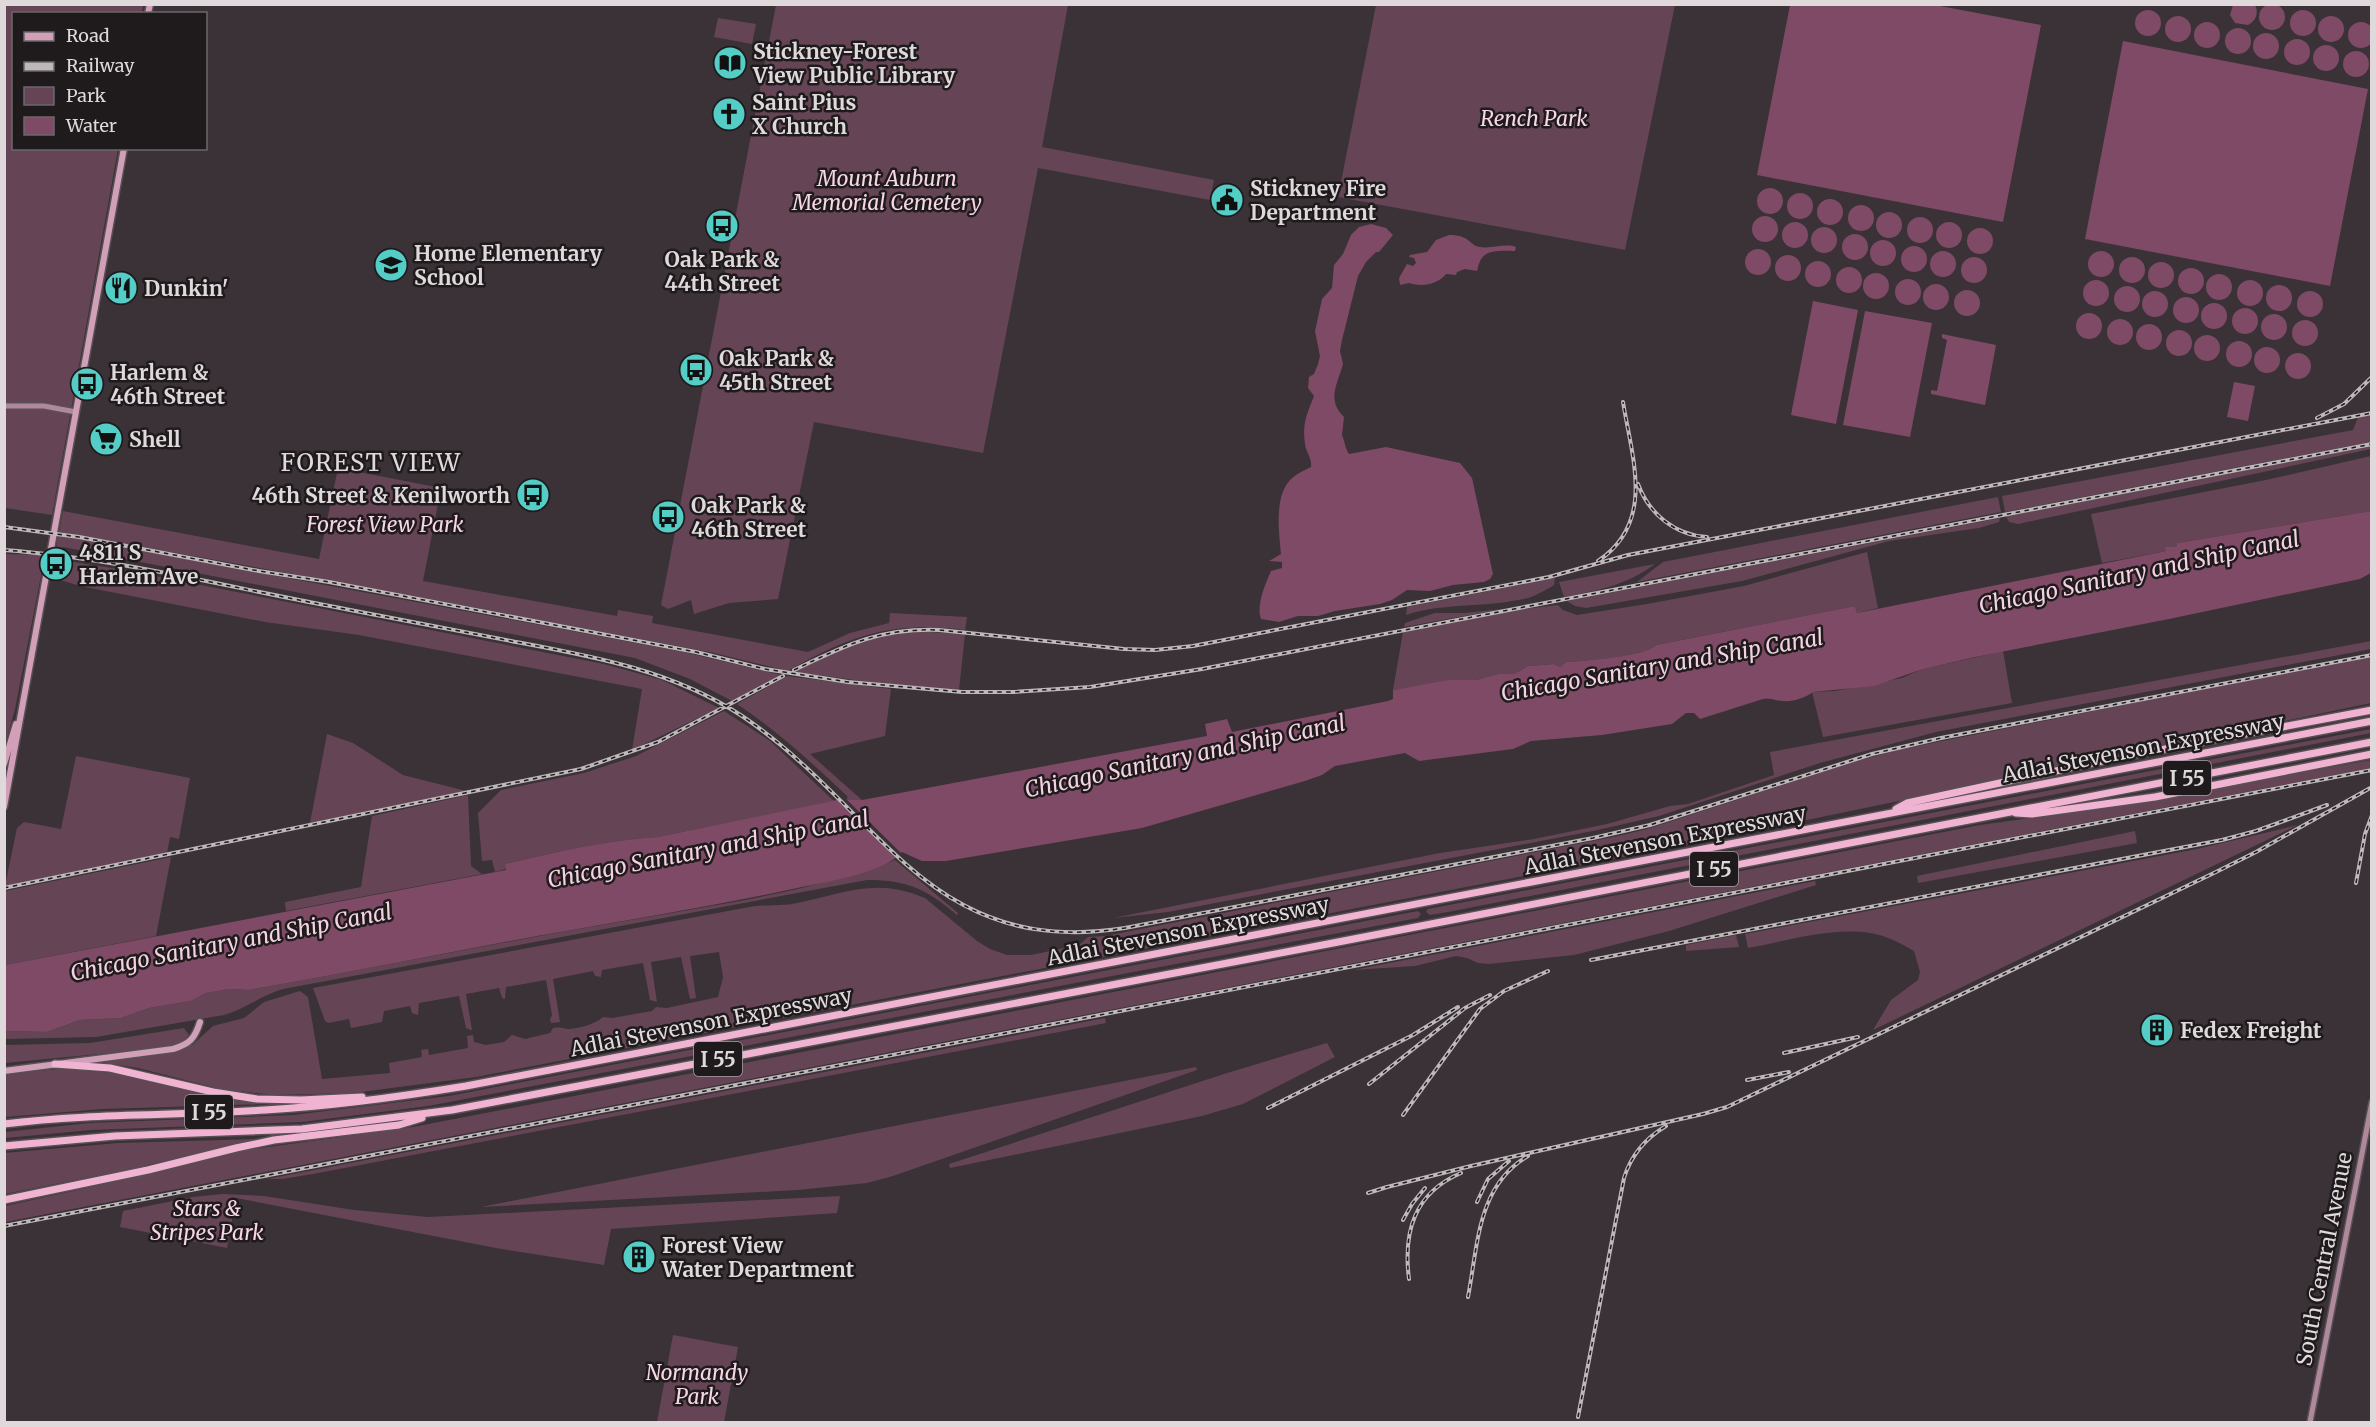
<svg xmlns="http://www.w3.org/2000/svg" width="2376" height="1427" font-family="Merriweather,serif">
<rect width="100%" height="100%" fill="#3a3236"/>
<path fill="#654555" d="M5 5H143L142 13 14 14V148L118 149 52 515 5 508Z
M776 5H1068L1042 147 1214 180 1210 200 1038 168 983 453 814 422 778 599 729 603 694 614 691 600 668 609 661 605Z
M1376 5H1675L1625 250 1338 197Z
M718 18 756 24 752 44 714 37Z
M2371 414V442L2005 512 2002 496 2353 430 2358 417Z
M2371 446V449L2018 524 2009 522 2006 516Z
M2371 456V511L2177 543 2176 547 2166 551 2102 563 2091 514 2266 480Z
M338 468 441 488 423 581 617 616 618 610 653 616 652 623 808 652 850 633 889 623 890 613 967 617 965 630C893 621 850 635 788 671L714 653 382 590 59 532 63 511 319 559Z
M1998 497 2001 512 1637 582 1663 562Z
M2000 518 1999 522 1979 528 1889 541 1742 581 1586 608 1575 606 1567 601Z
M58 535 684 652 781 675 732 701 690 679 635 658 63 547 62 550 56 549Z
M1867 552 1878 608 1857 613 1855 606 1656 645C1647 656 1584 661 1566 662L1560 667 1554 664 1528 666 1514 674H1498L1476 680H1458L1393 690 1403 632 1524 609 1558 605 1563 610 1577 615 1647 604 1744 586Z
M4 554 45 555 15 709 5 745Z
M55 557H61V560L124 570 604 664 662 680 719 708 632 750 642 689 359 635 265 622 80 586 54 578 51 573Z
M1655 564C1627 585 1597 591 1564 597L1559 582Z
M1555 578 1554 585C1546 590 1537 595 1528 598 1488 608 1445 602 1406 615L1407 607Z
M1503 609 1404 627 1405 623 1435 613H1465Z
M913 631 965 634 959 690 891 685 795 672C833 652 869 635 913 631Z
M2371 641V649L1936 732 1820 763 1659 816 1593 831 1168 912 1113 918 1440 853 1534 839 1607 824 1670 806 1688 804 1774 775 1770 752Z
M2003 651 2012 703 1823 737 1812 692 1835 691 1902 678 1920 670Z
M2371 656V703L1706 841 476 1077 353 1093 273 1095 221 1089 138 1068 106 1063V1060L176 1050 192 1045 213 1026 244 1018 264 1002 300 991 308 997 322 1079 390 1073 389 1063 422 1057 421 1050 428 1049 429 1055 468 1048 467 1036 473 1035 474 1042 486 1045 504 1042 512 1035 525 1039 550 1033 553 1028C559 1027 562 1028 568 1029 578 1029 596 1024 603 1017L612 1018 652 1011 656 1007 667 1008 718 997 723 977 719 952 690 956 696 998 690 999 681 957 651 962 657 1002 650 1000 643 963 602 970 601 977 595 976 593 971 553 979 560 1022 551 1023 550 1020 552 1015 546 980 506 987 505 999 502 998 499 988 466 994 472 1030H470L466 1028 459 996 419 1003 418 1015 412 1013 410 1006 384 1011 382 1022 351 1028 349 1019 328 1023 325 1021 313 988 755 906C768 905 784 906 797 903 846 893 875 877 925 898L977 941 990 949 1007 955H1031L1079 945 1088 937 1105 936 1618 836 1647 829 1856 761 1902 749Z
M787 676 891 689 885 736 810 754 862 800H847L846 799 848 797C812 763 778 731 737 704Z
M724 711 770 741 834 801 658 837C606 840 556 852 505 864L506 869 495 872 492 860 482 861 478 813 501 790 584 773 636 756Z
M2371 729V733L1448 912 1430 915 1426 912 1428 909Z
M327 734 353 743 403 775 466 791 310 823Z
M76 756 190 778 179 839 170 837 167 853 5 886 17 828 24 822 61 829Z
M2371 760V768L5 1222V1206L123 1180 239 1151 413 1127 1980 825 2123 805Z
M468 795 471 866 482 874 286 911 285 902 361 887 372 816Z
M2298 825 1873 1030 1891 1000 1918 980 1920 972 1914 951C1900 943 1885 935 1870 933 1830 927 1787 941 1748 948L1745 934 2197 849Z
M2135 831 2137 843 1918 883 1917 876Z
M171 857 156 936 5 965V891Z
M895 860 958 913 957 915C926 889 908 880 867 880L283 989C262 995 245 1009 224 1015L96 1037 5 1039V1031L47 1032 80 1020 121 1018 149 1008 191 1001 206 993 229 989 249 990C368 969 487 945 607 924 701 907 806 894 895 860Z
M1815 881 1816 885 1669 931 1574 955 1489 964 1478 963 1467 958 1456 956 1415 966 1353 970Z
M1418 911 1421 914 1418 918 428 1106 302 1122 91 1130 5 1138V1132L89 1123 293 1115 449 1096Z
M1736 935 1739 947 1686 951V945Z
M1105 1018 1106 1023 313 1174 282 1179H267Z
M184 1028 189 1035 181 1043 172 1047 5 1063 4 1045 90 1043Z
M1327 1043 1335 1057 1243 1104 1202 1116 950 1168 949 1164 1227 1073Z
M1196 1067 1197 1070 893 1176 867 1183 797 1190 481 1207Z
M59 1069 127 1074 213 1096 261 1102V1104L102 1109 5 1117 4 1074Z
M259 1139 130 1169 5 1194 4 1153 118 1143Z
M222 1194 264 1196 354 1210 428 1217 840 1196 837 1213 611 1229 604 1265 496 1248 236 1198 227 1248 120 1227 123 1211 193 1197Z
M673 1335 738 1347 724 1422H657Z"/>
<path fill="#7e4a65" d="M2259 17a13 13 0 1 1 26 0a13 13 0 1 1-26 0Z
M1790 5H1935L2041 25 2003 222 1757 175Z
M2233 5H2255C2259 13 2256 21 2248 25L2235 23 2230 15Z
M2135 23a13 13 0 1 1 26 0a13 13 0 1 1-26 0Z
M2290 23a13 13 0 1 1 26 0a13 13 0 1 1-26 0Z
M2318 29a13 13 0 1 1 26 0a13 13 0 1 1-26 0Z
M2165 29a13 13 0 1 1 26 0a13 13 0 1 1-26 0Z
M2194 35a13 13 0 1 1 26 0a13 13 0 1 1-26 0Z
M2348 35a13 13 0 1 1 26 0a13 13 0 1 1-26 0Z
M2225 41a13 13 0 1 1 26 0a13 13 0 1 1-26 0Z
M2253 46a13 13 0 1 1 26 0a13 13 0 1 1-26 0Z
M2284 52a13 13 0 1 1 26 0a13 13 0 1 1-26 0Z
M2123 41 2368 89 2330 286 2085 239Z
M2313 58a13 13 0 1 1 26 0a13 13 0 1 1-26 0Z
M2343 64a13 13 0 1 1 26 0a13 13 0 1 1-26 0Z
M1757 201a13 13 0 1 1 26 0a13 13 0 1 1-26 0Z
M1787 206a13 13 0 1 1 26 0a13 13 0 1 1-26 0Z
M1817 212a13 13 0 1 1 26 0a13 13 0 1 1-26 0Z
M1848 218a13 13 0 1 1 26 0a13 13 0 1 1-26 0Z
M1876 225a13 13 0 1 1 26 0a13 13 0 1 1-26 0Z
M1752 229a13 13 0 1 1 26 0a13 13 0 1 1-26 0Z
M1907 230a13 13 0 1 1 26 0a13 13 0 1 1-26 0Z
M1782 235a13 13 0 1 1 26 0a13 13 0 1 1-26 0Z
M1936 235a13 13 0 1 1 26 0a13 13 0 1 1-26 0Z
M1371 224 1386 228 1393 235 1379 252H1376L1366 262 1358 276 1342 340 1340 351 1343 364C1338 383 1326 400 1344 417L1342 435C1345 442 1345 448 1349 454L1386 447 1460 463 1472 478 1493 574 1490 579 1484 582 1453 585 1430 591 1407 590 1392 600 1380 604 1335 611 1318 616H1298L1279 622 1261 619C1256 605 1265 585 1271 571L1282 568V562L1269 561 1281 554C1279 533 1274 497 1290 480 1296 474 1303 471 1311 467 1312 457 1306 453 1305 444 1302 423 1307 414 1314 396L1308 388 1309 377 1314 374 1318 364 1320 356 1315 331 1322 299 1332 288 1334 265 1343 254 1351 235 1359 227Z
M1811 240a13 13 0 1 1 26 0a13 13 0 1 1-26 0Z
M1967 241a13 13 0 1 1 26 0a13 13 0 1 1-26 0Z
M1842 247a13 13 0 1 1 26 0a13 13 0 1 1-26 0Z
M1449 235C1471 235 1468 245 1480 247 1492 249 1504 243 1516 247L1515 251C1505 251 1488 249 1482 258 1479 261 1478 268 1477 271L1465 269 1457 272 1456 275 1446 274C1437 285 1422 287 1409 283L1400 285 1399 278 1407 264 1413 266 1416 263 1414 258 1409 257 1410 255 1427 252 1436 240Z
M1870 253a13 13 0 1 1 26 0a13 13 0 1 1-26 0Z
M1901 259a13 13 0 1 1 26 0a13 13 0 1 1-26 0Z
M1745 262a13 13 0 1 1 26 0a13 13 0 1 1-26 0Z
M1930 264a13 13 0 1 1 26 0a13 13 0 1 1-26 0Z
M2088 264a13 13 0 1 1 26 0a13 13 0 1 1-26 0Z
M1775 268a13 13 0 1 1 26 0a13 13 0 1 1-26 0Z
M2119 270a13 13 0 1 1 26 0a13 13 0 1 1-26 0Z
M1961 270a13 13 0 1 1 26 0a13 13 0 1 1-26 0Z
M1805 274a13 13 0 1 1 26 0a13 13 0 1 1-26 0Z
M2148 275a13 13 0 1 1 26 0a13 13 0 1 1-26 0Z
M1836 280a13 13 0 1 1 26 0a13 13 0 1 1-26 0Z
M2178 281a13 13 0 1 1 26 0a13 13 0 1 1-26 0Z
M1863 286a13 13 0 1 1 26 0a13 13 0 1 1-26 0Z
M2206 287a13 13 0 1 1 26 0a13 13 0 1 1-26 0Z
M1895 292a13 13 0 1 1 26 0a13 13 0 1 1-26 0Z
M2237 293a13 13 0 1 1 26 0a13 13 0 1 1-26 0Z
M2083 293a13 13 0 1 1 26 0a13 13 0 1 1-26 0Z
M1923 297a13 13 0 1 1 26 0a13 13 0 1 1-26 0Z
M2266 298a13 13 0 1 1 26 0a13 13 0 1 1-26 0Z
M2114 299a13 13 0 1 1 26 0a13 13 0 1 1-26 0Z
M1954 303a13 13 0 1 1 26 0a13 13 0 1 1-26 0Z
M2142 304a13 13 0 1 1 26 0a13 13 0 1 1-26 0Z
M2297 304a13 13 0 1 1 26 0a13 13 0 1 1-26 0Z
M2173 310a13 13 0 1 1 26 0a13 13 0 1 1-26 0Z
M1813 301 1858 310 1836 424 1791 415Z
M2201 316a13 13 0 1 1 26 0a13 13 0 1 1-26 0Z
M2232 321a13 13 0 1 1 26 0a13 13 0 1 1-26 0Z
M1865 311 1932 323 1910 437 1843 425Z
M2076 326a13 13 0 1 1 26 0a13 13 0 1 1-26 0Z
M2261 327a13 13 0 1 1 26 0a13 13 0 1 1-26 0Z
M2107 332a13 13 0 1 1 26 0a13 13 0 1 1-26 0Z
M2292 333a13 13 0 1 1 26 0a13 13 0 1 1-26 0Z
M2136 337a13 13 0 1 1 26 0a13 13 0 1 1-26 0Z
M2166 343a13 13 0 1 1 26 0a13 13 0 1 1-26 0Z
M1942 334 1996 345 1985 405 1931 394V390L1937 391 1947 340 1942 338Z
M2194 348a13 13 0 1 1 26 0a13 13 0 1 1-26 0Z
M2226 354a13 13 0 1 1 26 0a13 13 0 1 1-26 0Z
M2254 360a13 13 0 1 1 26 0a13 13 0 1 1-26 0Z
M2285 366a13 13 0 1 1 26 0a13 13 0 1 1-26 0Z
M2234 382 2255 386 2248 421 2227 417Z
M2371 511V573L2360 579 2169 619 1975 657 1920 670 1874 686 1813 692C1805 698 1793 702 1783 701 1776 701 1773 698 1763 699L1700 719 1694 713H1686L1672 724 1602 735 1531 741 1513 749 1419 761 1405 753 1335 766 1322 775 1305 781 1142 828 946 861H922L902 852C882 875 818 883 788 890 689 911 589 926 489 945 409 960 329 976 249 990L229 989 206 993 191 1001 149 1008 121 1018 80 1020 47 1032 5 1031V965L506 870 505 864C556 852 606 840 658 837L837 800H862L1207 736 1205 724 1227 719 1232 732 1388 701 1393 699V690L1449 680H1476L1498 674H1514L1528 666 1554 664 1560 667 1566 662C1583 661 1647 656 1656 645L1855 606 1857 613 2166 551 2165 547H2176L2177 543Z"/>
<path fill="#3a3236" d="M840 797H844L902 854 897 859 837 800Z"/>
<g fill="none" stroke-linecap="round" stroke-linejoin="round">
<g stroke="#585054" stroke-width="8">
<path id="secondary" d="M4 406H44L76 412
M2310 1422 2372 1102"/>
</g>
<g stroke="#585054" stroke-width="9">
<path id="primary" d="M148 14 150 4
M4 764 16 724
M4 807 124 148
M4 1071 173 1049C190 1044 195 1038 200 1022"/>
</g>
<g stroke="#585054" stroke-width="10">
<path id="highway" d="M1896 809 1907 803 2102 761 2372 710
M2016 813 2032 814 2155 797 2372 754
M55 1064 110 1068 213 1092 257 1099 301 1100 362 1097
M4 1124C91 1113 178 1116 265 1110 333 1106 399 1097 466 1086L2372 721
M4 1146 115 1136 302 1129 452 1110 1333 943 2372 742
M4 1200 148 1170 236 1148 274 1140 399 1125 422 1118"/>
</g>
<use href="#secondary" stroke="#af899b" stroke-width="5"/>
<use href="#primary" stroke="#d1a0b8" stroke-width="6"/>
<use href="#highway" stroke="#f0b4d2" stroke-width="7"/>
<g stroke="#bfb8bb" stroke-width="4">
<path id="rail" d="M2317 418 2344 404 2372 377
M1638 484C1649 514 1675 535 1707 537
M4 527 79 537 259 571 329 582 696 652 765 669 848 682 962 692H1013L1090 687 1202 669 2372 444
M4 550C114 558 223 586 330 606 390 618 450 629 511 641 591 656 672 670 742 716 881 809 926 959 1125 928L1593 838 1650 825 1872 754 1941 738 2372 655
M1598 561C1656 522 1632 458 1623 402
M794 670C846 645 879 628 939 630L1124 649 1155 650 1193 646 1549 577 1628 555 2372 413
M2356 883 2365 834 2372 815
M4 888 581 769 658 742 783 676
M1591 960 2222 840 2256 831 2327 805
M1784 1053 1858 1037
M1747 1080 1789 1072
M1369 1084 1465 1008 1490 995
M1268 1108 1413 1035 1458 1007
M1403 1115 1480 1009 1504 991 1548 971
M1368 1193 1387 1187 1471 1166 1703 1114 1727 1107 2216 872 2256 852 2372 787
M1477 1202 1488 1179 1509 1161
M1403 1220 1412 1204 1425 1188
M4 1226 2372 770
M1409 1279C1403 1232 1414 1193 1461 1173
M1468 1297C1478 1245 1477 1186 1528 1156
M1578 1417 1624 1178C1631 1155 1646 1138 1666 1126"/>
</g>
<use href="#rail" stroke="#1f1b1d" stroke-width="1.5" stroke-dasharray="4.5" stroke-linecap="butt"/>
</g>
<defs>
<g id="library-disc" transform="scale(1.725)"><circle r="9.5" fill="#54cdc7" stroke="#1f1b1d"/><path d="M-6-4Q-3-5.5-.7-3.5V5Q-3 3-6 4ZM6-4Q3-5.5 .7-3.5V5Q3 3 6 4Z" fill="#111"/></g>
<g id="church-disc" transform="scale(1.725)"><circle r="9.5" fill="#54cdc7" stroke="#1f1b1d"/><path d="M-1.2-6h2.4v3.5h3.3v2.4h-3.3V6h-2.4V-.1h-3.3v-2.4h3.3Z" fill="#111"/></g>
<g id="civic-disc" transform="scale(1.725)"><circle r="9.5" fill="#54cdc7" stroke="#1f1b1d"/><path d="M-.6-6.5H3V-4.5H.6V-3L4-1V1h2V6H-6V1h2V-1L-.6-3ZM-1.2 2.5V6h2.4V2.5Z" fill="#111"/></g>
<g id="bus-disc" transform="scale(1.725)"><circle r="9.5" fill="#54cdc7" stroke="#1f1b1d"/><path d="M-5-6H5V4H4V6H2V4H-2V6H-4V4H-5ZM-3.5-4V0h7V-4ZM-3.5 1.2v1.5H-2V1.2ZM2 1.2v1.5H3.5V1.2Z" fill="#111"/></g>
<g id="school-disc" transform="scale(1.725)"><circle r="9.5" fill="#54cdc7" stroke="#1f1b1d"/><path d="M0-5L7-2L0 1L-7-2ZM-4 1L0 2.5L4 1V4Q0 6-4 4Z" fill="#111"/></g>
<g id="restaurant-disc" transform="scale(1.725)"><circle r="9.5" fill="#54cdc7" stroke="#1f1b1d"/><path d="M-5-6h1v4h1v-4h1v4h1v-4h1v5L-1.5 .5V6h-2V.5L-5-1ZM5-6V6H3V1.5H1.5Q1.5-4 5-6Z" fill="#111"/></g>
<g id="supermarket-disc" transform="scale(1.725)"><circle r="9.5" fill="#54cdc7" stroke="#1f1b1d"/><path d="M-6-5.5h2.5l.6 2H6L4.5 2H-2.5L-4.4-4H-6ZM-1.5 3.2a1.3 1.3 0 1 0 .1 0ZM3 3.2a1.3 1.3 0 1 0 .1 0Z" fill="#111"/></g>
<g id="building-disc" transform="scale(1.725)"><circle r="9.5" fill="#54cdc7" stroke="#1f1b1d"/><path d="M-4-6H4V6H1V3H-1V6H-4ZM-2.5-4.3h1.7v1.8h-1.7ZM.8-4.3h1.7v1.8H.8ZM-2.5-1h1.7V.8h-1.7ZM.8-1h1.7V.8H.8Z" fill="#111"/></g>
</defs>
<g fill-rule="evenodd">
<use href="#library-disc" x="730" y="63"/>
<use href="#church-disc" x="729" y="114"/>
<use href="#civic-disc" x="1227" y="200"/>
<use href="#bus-disc" x="722" y="226"/>
<use href="#school-disc" x="391" y="265"/>
<use href="#restaurant-disc" x="121" y="288"/>
<use href="#bus-disc" x="696" y="370"/>
<use href="#bus-disc" x="87" y="384"/>
<use href="#supermarket-disc" x="106" y="439"/>
<use href="#bus-disc" x="533" y="495"/>
<use href="#bus-disc" x="668" y="517"/>
<use href="#bus-disc" x="56" y="564"/>
<use href="#building-disc" x="2157" y="1030"/>
<use href="#building-disc" x="639" y="1257"/>
</g>
<g text-anchor="middle" dominant-baseline="central" stroke-width="5" stroke-linejoin="round" paint-order="stroke">
<g fill="#1f1b1d" stroke="#a5a0a2" stroke-width="1.5">
<rect x="2163" y="761" width="48" height="34" rx="4.5"/>
<rect x="1690" y="852" width="48" height="34" rx="4.5"/>
<rect x="694" y="1042" width="48" height="34" rx="4.5"/>
<rect x="185" y="1095" width="48" height="34" rx="4.5"/>
</g>
<g font-size="20" font-weight="bold" fill="#dfd9db">
<text x="2187" y="778">I 55</text>
<text x="1714" y="869">I 55</text>
<text x="718" y="1059">I 55</text>
<text x="209" y="1112">I 55</text>
</g>
<g font-size="21" font-weight="bold" fill="#dfd9db" stroke="#1f1b1d" text-anchor="start">
<text x="753" y="51">Stickney-Forest<tspan x="753" dy="24">View Public Library</tspan></text>
<text x="752" y="102">Saint Pius<tspan x="752" dy="24">X Church</tspan></text>
<text x="1250" y="188">Stickney Fire<tspan x="1250" dy="24">Department</tspan></text>
<text x="414" y="253">Home Elementary<tspan x="414" dy="24">School</tspan></text>
<text x="722" y="259" text-anchor="middle">Oak Park &amp;<tspan x="722" dy="24">44th Street</tspan></text>
<text x="144" y="288">Dunkin'</text>
<text x="719" y="358">Oak Park &amp;<tspan x="719" dy="24">45th Street</tspan></text>
<text x="110" y="372">Harlem &amp;<tspan x="110" dy="24">46th Street</tspan></text>
<text x="129" y="439">Shell</text>
<text x="510" y="495" text-anchor="end">46th Street &amp; Kenilworth</text>
<text x="691" y="505">Oak Park &amp;<tspan x="691" dy="24">46th Street</tspan></text>
<text x="79" y="552">4811 S<tspan x="79" dy="24">Harlem Ave</tspan></text>
<text x="2180" y="1030">Fedex Freight</text>
<text x="662" y="1245">Forest View<tspan x="662" dy="24">Water Department</tspan></text>
</g>
<g font-size="21" font-style="italic" fill="#f8d6e6" stroke="#1f1b1d">
<text x="1534" y="118">Rench Park</text>
<text x="887" y="178">Mount Auburn<tspan x="887" dy="24">Memorial Cemetery</tspan></text>
<text x="385" y="524">Forest View Park</text>
<text x="207" y="1208">Stars &amp;<tspan x="207" dy="24">Stripes Park</tspan></text>
<text x="697" y="1372">Normandy<tspan x="697" dy="24">Park</tspan></text>
</g>
<g font-size="21" fill="#dfd9db" stroke="#1f1b1d">
<text transform="translate(2143 748) rotate(-11)">Adlai Stevenson Expressway</text>
<text transform="translate(1665 840) rotate(-11)">Adlai Stevenson Expressway</text>
<text transform="translate(1188 931) rotate(-11)">Adlai Stevenson Expressway</text>
<text transform="translate(711 1022) rotate(-11)">Adlai Stevenson Expressway</text>
<text transform="translate(2324 1259) rotate(-79)">South Central Avenue</text>
</g>
<g font-size="22" font-style="italic" fill="#f4d2e2" stroke="#1f1b1d">
<text transform="translate(2139 572) rotate(-12)">Chicago Sanitary and Ship Canal</text>
<text transform="translate(1662 665) rotate(-10)">Chicago Sanitary and Ship Canal</text>
<text transform="translate(1185 756) rotate(-12)">Chicago Sanitary and Ship Canal</text>
<text transform="translate(708 849) rotate(-11)">Chicago Sanitary and Ship Canal</text>
<text transform="translate(231 942) rotate(-11)">Chicago Sanitary and Ship Canal</text>
</g>
<g font-size="24" letter-spacing="1.5" fill="#dfd9db" stroke="#1f1b1d">
<text x="371" y="462">FOREST VIEW</text>
</g>
</g>
<rect width="2376" height="1427" fill="none" stroke="#dfd9db" stroke-width="12"/>
<rect x="12" y="12" width="195" height="138" fill="#1f1b1d" stroke="#6c6769" stroke-width="1.5"/>
<rect x="24" y="32" width="30" height="9" fill="#d1a0b8" stroke="#6c6769" stroke-width="1.5"/>
<text x="66" y="42" font-size="18" fill="#dfd9db">Road</text>
<rect x="24" y="62" width="30" height="9" fill="#bfb8bb" stroke="#6c6769" stroke-width="1.5"/>
<text x="66" y="72" font-size="18" fill="#dfd9db">Railway</text>
<rect x="24" y="87" width="30" height="18" fill="#654555" stroke="#6c6769" stroke-width="1.5"/>
<text x="66" y="102" font-size="18" fill="#dfd9db">Park</text>
<rect x="24" y="117" width="30" height="18" fill="#7e4a65" stroke="#6c6769" stroke-width="1.5"/>
<text x="66" y="132" font-size="18" fill="#dfd9db">Water</text>
</svg>
